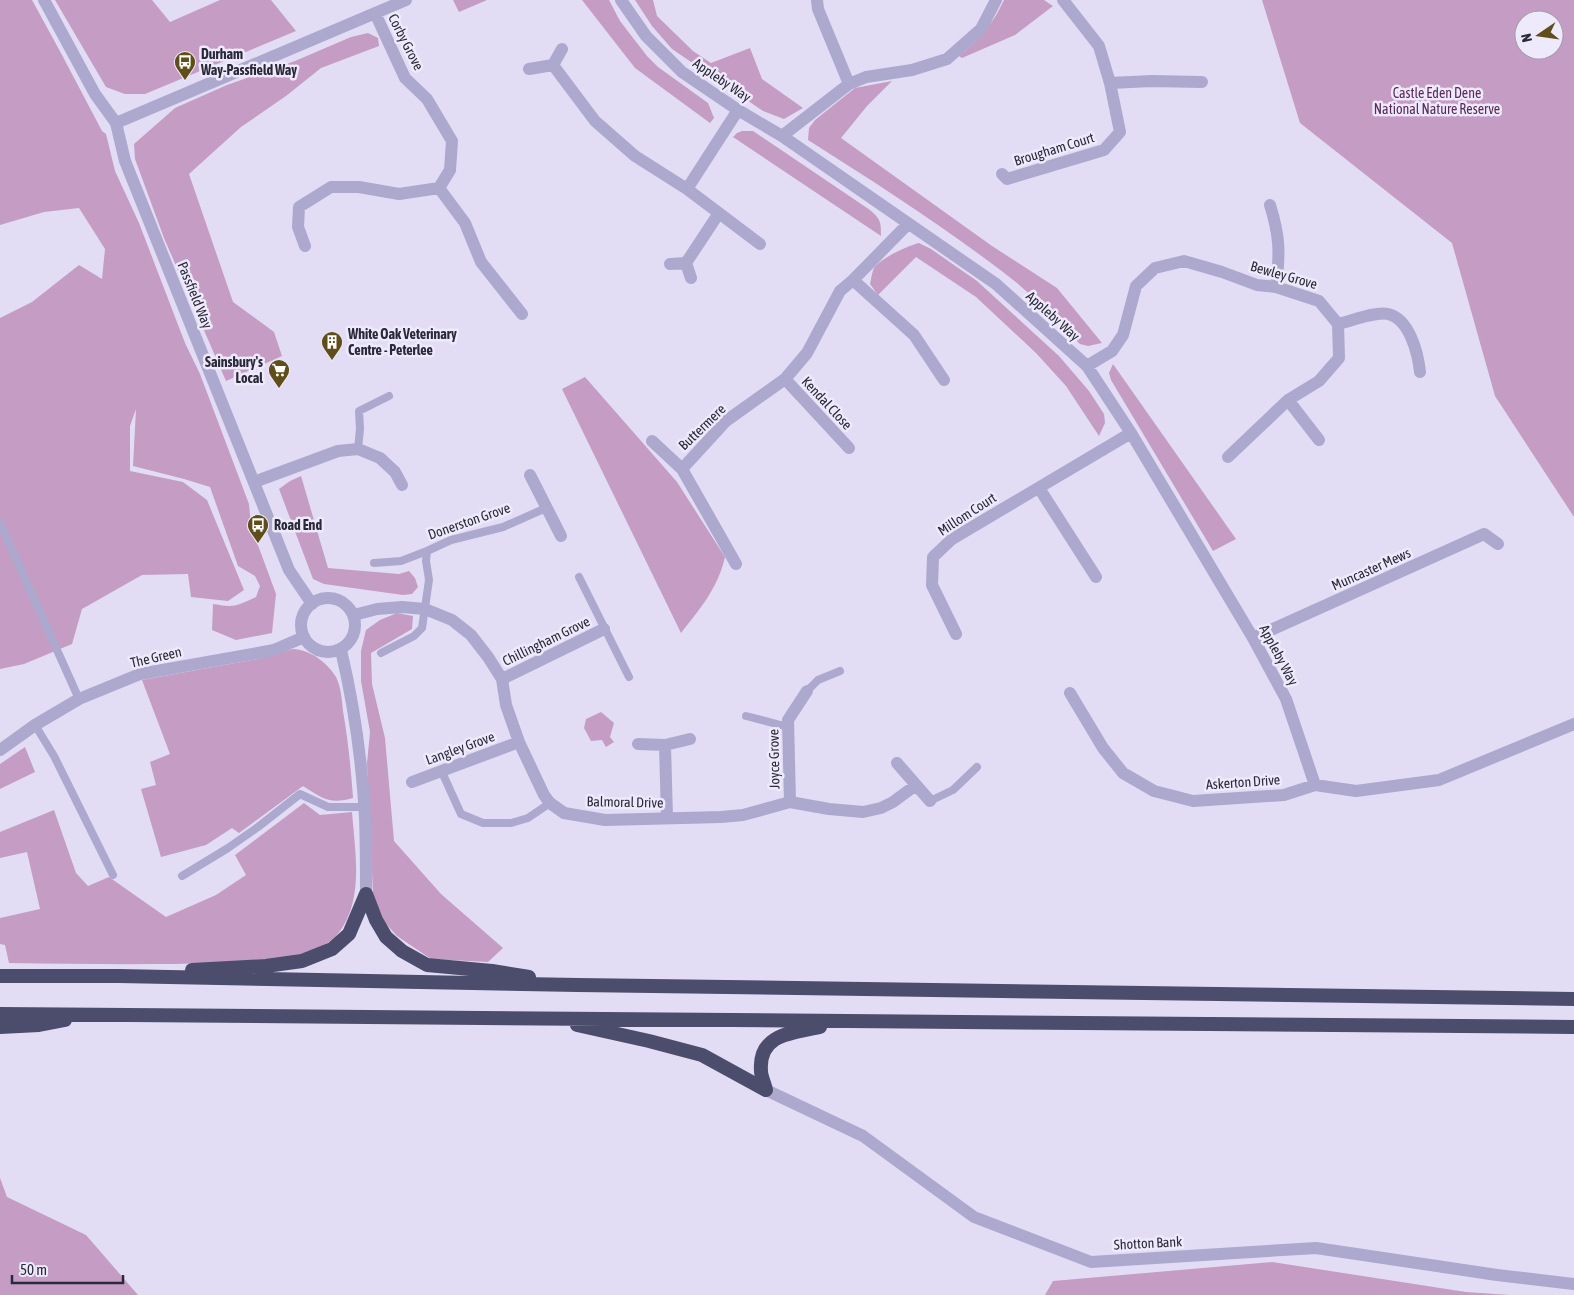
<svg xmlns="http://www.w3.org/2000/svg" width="1574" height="1295" font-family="'Asap Condensed',sans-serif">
<rect width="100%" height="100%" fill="#e2ddf4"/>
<path fill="#c59cc4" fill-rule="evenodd" d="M0 0H32L62 55 102 131 106 134 115 171 139 223 185 343 200 374 249 504 251 526 276 594 272 633 236 640 212 630 213 604C235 608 236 606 256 597L260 586 255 576 238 566 210 487 184 479 133 466 136 409 130 426V471L183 482 207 500 244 590 228 601 191 597 188 574 142 575 82 609 72 644 24 664 0 669V318L32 302 79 265 102 279 105 249 79 208 44 212 0 225Z
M55 0H152L170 22 220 0H271L296 31 145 94H125L106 87Z
M453 0H487L459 12Z
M582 0H609L620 21 647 56 658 67 708 103 714 118 710 123 635 68Z
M635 0H653L657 16 693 51 711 63 750 48 762 79 803 108 784 119 763 111 672 49 652 26Z
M1004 0H1044L1053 6 1015 35 962 58 959 56C980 39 993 24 1004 0Z
M1262 0H1574V517L1495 396 1452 243 1300 123ZM1524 20H1554V50H1524Z
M368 33 378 38 379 46 321 68 286 96 241 127 189 174 233 302 274 332 282 356 226 381 164 238 135 159 134 144 175 108 227 85 295 61 351 37Z
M892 81 867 106 841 138 992 246 1057 288 1102 343 1088 346 1080 344C1060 324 1039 302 1017 283 951 231 879 185 808 140L809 128 815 120 855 88Z
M742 131H753L870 210C881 219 881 223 881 236L733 137 737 133Z
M919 243 931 249 977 281 1059 356 1089 391 1104 414 1105 423 1099 436 1066 386 1036 353 976 297 916 257 878 295 870 284C871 280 872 272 874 268 881 258 907 246 919 243Z
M1113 364 1236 539 1213 551 1111 380 1109 373Z
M585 377 677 482 725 557C718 588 700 609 681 633L562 389Z
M301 476 328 568 399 574 409 571 415 578 418 587 412 594 403 595 324 584 313 579 279 489 290 481Z
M397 613 413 616 412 629 371 653 372 684 385 738 394 841 441 894 503 948 488 962 431 959 397 936 379 916 373 894 367 763 370 732 361 681V651L366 630 380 620Z
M293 649C309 649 328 663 336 677 341 687 342 700 343 711 348 740 351 769 353 798 330 805 322 798 303 786L239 833 232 828 206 845 161 857 141 789 156 785 150 762 170 754 142 680 258 659Z
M601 712 614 723 610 737 614 742 606 747 602 740 591 741 584 728 586 719Z
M25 747 35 772 0 789V764Z
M304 803 320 815 352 812C355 852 365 903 336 936 328 944 308 955 296 958 271 963 243 962 217 963 148 965 78 964 9 963L5 945 0 944V918L40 909 27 852 0 858V832L54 810 76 873 88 886 109 877 166 917 216 895 246 875 235 855Z
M0 1178 7 1197 86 1235 138 1295H0Z
M1272 1262 1466 1292 1510 1295H1045L1053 1281Z"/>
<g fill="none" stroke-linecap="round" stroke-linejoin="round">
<path stroke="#ada8ce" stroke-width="8" d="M358 449 360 429 359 411 389 396
M0 523 79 699
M374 563 401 561 427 551
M579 577 629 677
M381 653 414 636 422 628 429 580 426 561 427 551 451 540 503 527 546 508
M807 691 818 680 840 671
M746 716 788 727
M35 725 54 756 113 875
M441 770 461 814 483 823H511L528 818 550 803
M930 801 953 790 977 767
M182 876 228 848 258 827 300 794 328 807H364"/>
<path stroke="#ada8ce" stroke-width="12" d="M621 0 646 36 682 72 738 110 782 136 996 284 1087 366 1131 433 1253 638 1286 699 1315 785
M817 0 818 9 849 84
M553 65 562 49
M529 69 553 65 595 121 635 156 687 189 760 244
M1110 83 1152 81 1202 82
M116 123 406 0
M782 136 849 84 866 77 912 70 947 59 981 29 996 0
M1002 174 1007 179 1104 150 1120 132 1110 83 1099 46 1063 0
M439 188 465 223 481 262 522 314
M687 189 738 110
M1270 205C1280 237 1280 253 1276 287
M305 246 298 227 299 207 331 187H359L399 194 439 188 450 170 452 141 427 99 405 78 375 13
M670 264 686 263
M691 278 686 263 719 213
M853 280 914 335 944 380
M1338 324C1351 321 1376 311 1388 314 1410 319 1418 354 1420 372
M1087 366 1112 351 1123 335 1136 286 1155 268 1184 261 1222 272 1257 285 1276 287 1319 301 1338 324 1339 358 1319 381 1288 400 1228 457
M785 379 849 448
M1288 400 1319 440
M652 441 682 469
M530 475 561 536
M254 482 338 451 358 449 380 458 395 472 402 485
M1039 488 1096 577
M736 564 682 469 726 421 785 379 807 353 840 291 853 280 908 224
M354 615 377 609 402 607 425 609 452 620 471 635 488 657 502 679 506 705 519 742 544 795 550 803 564 813 605 820 721 817 743 815 790 802 829 809 863 812 881 808 893 802 916 785
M956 634 932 585 933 557 952 539 1131 433
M1253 638 1484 534 1498 544
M502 679 604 629
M1070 693 1103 748 1123 773 1154 791 1193 801 1284 795 1315 785 1356 791 1439 780 1574 724
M638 744 665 745 690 739
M665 745 667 818
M0 750 35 725 79 699 140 674 274 650 304 637
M897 763 930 801
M412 782 519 742
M790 802 788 720 807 691
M766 1090 863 1136 974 1217 1091 1262 1316 1248 1497 1275 1574 1284"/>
<path stroke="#ada8ce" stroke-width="12" d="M44 0 95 94 116 123 125 161 289 570 312 604
M301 625a27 27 0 1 1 54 0a27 27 0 1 1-54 0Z
M341 650C354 705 362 761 365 817 366 843 366 869 366 894"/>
<path stroke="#4c4c6c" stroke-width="14" d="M366 894 376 920 386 937 402 951 427 965 492 971 529 977
M192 970 266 966 302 961 332 949 349 934 366 894
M0 976H119L578 985 1574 999
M0 1014 1574 1027
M577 1025 649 1041 702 1055 766 1090
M0 1027 39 1025 65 1020
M766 1090C765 1084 761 1077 761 1071 758 1034 792 1033 820 1027"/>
</g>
<defs>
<g id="bus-pin" transform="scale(1.125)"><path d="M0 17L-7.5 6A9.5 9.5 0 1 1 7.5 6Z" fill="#5f4e1a" stroke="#eeeafb"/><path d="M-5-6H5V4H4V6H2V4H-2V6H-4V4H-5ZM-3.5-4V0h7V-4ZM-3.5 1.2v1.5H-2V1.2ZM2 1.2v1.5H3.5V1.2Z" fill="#fff"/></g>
<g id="building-pin" transform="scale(1.125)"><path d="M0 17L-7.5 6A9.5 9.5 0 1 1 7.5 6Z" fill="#5f4e1a" stroke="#eeeafb"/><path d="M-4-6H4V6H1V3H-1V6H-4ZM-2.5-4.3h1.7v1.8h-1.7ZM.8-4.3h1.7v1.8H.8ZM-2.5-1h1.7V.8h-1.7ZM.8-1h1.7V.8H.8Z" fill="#fff"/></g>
<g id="supermarket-pin" transform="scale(1.125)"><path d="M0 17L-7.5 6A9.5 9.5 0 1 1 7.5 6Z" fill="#5f4e1a" stroke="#eeeafb"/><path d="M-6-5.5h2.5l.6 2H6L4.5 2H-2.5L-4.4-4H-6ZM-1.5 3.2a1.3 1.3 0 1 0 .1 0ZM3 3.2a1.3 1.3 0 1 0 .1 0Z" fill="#fff"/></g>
</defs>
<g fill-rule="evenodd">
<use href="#bus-pin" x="185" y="62"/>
<use href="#building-pin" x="332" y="342"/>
<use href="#supermarket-pin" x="279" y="370"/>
<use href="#bus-pin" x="258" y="525"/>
</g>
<g text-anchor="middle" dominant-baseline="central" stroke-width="5" stroke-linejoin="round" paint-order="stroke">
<g font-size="14" fill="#29293a" stroke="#eeeafb">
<text transform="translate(406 42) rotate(63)">Corby Grove</text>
<text transform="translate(722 80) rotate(34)">Appleby Way</text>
<text transform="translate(1054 149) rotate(-17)">Brougham Court</text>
<text transform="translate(1284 275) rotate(16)">Bewley Grove</text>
<text transform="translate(195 295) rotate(68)">Passfield Way</text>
<text transform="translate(1053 316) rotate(42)">Appleby Way</text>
<text transform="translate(827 403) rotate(47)">Kendal Close</text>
<text transform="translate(702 427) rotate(-44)">Buttermere</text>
<text transform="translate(967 514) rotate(-33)">Millom Court</text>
<text transform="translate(469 521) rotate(-19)">Donerston Grove</text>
<text transform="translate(1371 569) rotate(-24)">Muncaster Mews</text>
<text transform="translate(546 641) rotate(-26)">Chillingham Grove</text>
<text transform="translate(1279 655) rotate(62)">Appleby Way</text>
<text transform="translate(156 657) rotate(-13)">The Green</text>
<text transform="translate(460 748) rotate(-20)">Langley Grove</text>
<text transform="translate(774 759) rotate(-91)">Joyce Grove</text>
<text transform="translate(1243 782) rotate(-4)">Askerton Drive</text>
<text transform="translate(625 802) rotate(1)">Balmoral Drive</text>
<text transform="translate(1148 1243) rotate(-3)">Shotton Bank</text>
</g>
<g font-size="14" font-weight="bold" fill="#29293a" stroke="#eeeafb" text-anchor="start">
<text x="201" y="54">Durham<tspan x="201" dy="16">Way-Passfield Way</tspan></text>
<text x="348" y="334">White Oak Veterinary<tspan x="348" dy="16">Centre - Peterlee</tspan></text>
<text x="263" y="362" text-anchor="end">Sainsbury's<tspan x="263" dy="16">Local</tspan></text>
<text x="274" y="525">Road End</text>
</g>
<g font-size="14" fill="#5a2a58" stroke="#eeeafb">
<text x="1437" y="93">Castle Eden Dene<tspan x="1437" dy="16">National Nature Reserve</tspan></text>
</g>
</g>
<g transform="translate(1539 35) rotate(257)"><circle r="24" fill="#eeeafb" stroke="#9f9dae"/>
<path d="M0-4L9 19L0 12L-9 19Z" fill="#5f4e1a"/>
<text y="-8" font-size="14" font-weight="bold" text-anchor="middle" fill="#29293a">N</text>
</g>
<path d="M12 1275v8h111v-8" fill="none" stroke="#29293a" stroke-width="2.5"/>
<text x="20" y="1275" font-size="15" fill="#29293a" stroke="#eeeafb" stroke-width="4" paint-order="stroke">50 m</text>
</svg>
